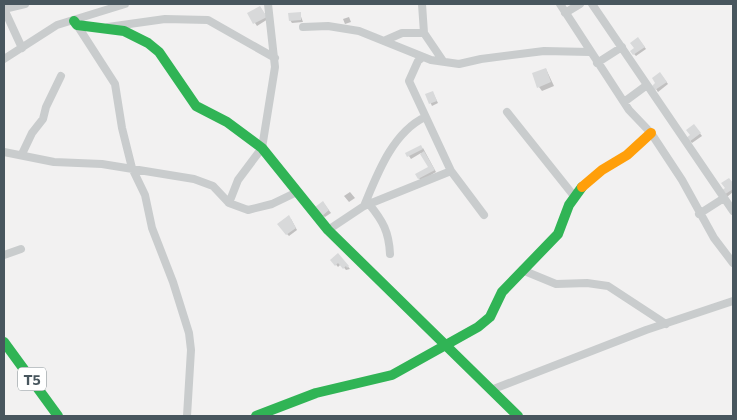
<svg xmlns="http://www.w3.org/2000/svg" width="737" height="420" font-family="Commissioner,sans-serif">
<rect width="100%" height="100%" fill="#f2f1f1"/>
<path fill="#0003" d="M260 7 268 19 257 26 249 14Z
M300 14 303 22 292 23 290 20Z
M349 17 351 22 345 24 343 19Z
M640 41 646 49 636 56 634 54Z
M546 69 554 86 542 91 539 87Z
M662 76 668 84 658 92 656 89Z
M427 95H434L438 103 432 106Z
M696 128 702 136 692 143 690 141Z
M423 148 436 172 421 181 417 175 430 168 421 153 411 159 407 153Z
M731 181 733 192 727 197 725 194Z
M350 192 355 198 349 202 344 196Z
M325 205 331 213 325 217 322 215Z
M291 219 297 230 289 236 287 234Z
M338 255 350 269 346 270 341 264 338 267 332 260Z"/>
<path fill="#d8d9da" d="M260 6 267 17 253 24 247 13Z
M301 12V20L289 21 288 13Z
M638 37 645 47 633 55 630 51 634 48 630 43Z
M546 68 551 82 537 88 532 73Z
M660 72 667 82 655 90 652 86 655 83 652 78Z
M433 91 437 101 429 104 425 94Z
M694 124 701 133 689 142 686 138 690 135 686 130Z
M421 145 423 149 407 157 405 153Z
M424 151 435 170 418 179 415 174 428 167 420 154Z
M729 178 733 183V189L724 195 721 191 725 188 721 183Z
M323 201 329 210 322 216 315 207Z
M289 215 296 228 286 235 277 224Z
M338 253 349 266 347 268 346 266 343 269 338 263 335 266 330 260Z"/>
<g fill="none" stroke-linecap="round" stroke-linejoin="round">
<path stroke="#c9cccd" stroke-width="8" d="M422 4 424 33 443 61
M560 4 629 110 651 133 682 180 714 238 733 263
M592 4 733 211
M4 9 22 48
M4 9 25 4
M565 13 580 4
M77 25 115 84 122 128 132 168 145 195 152 228 173 282 189 333 191 350 187 416
M108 27 165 19 208 20 275 58
M303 27 328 26 359 31 431 60 459 64 481 59 544 51 590 52
M386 40 402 33H424
M423 57 418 61 409 81 451 171 484 215
M4 59 57 25 125 4
M597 63 622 47
M624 102 647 85
M507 112 574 196
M4 152 54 162 102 164 194 179 213 186 229 203 248 210 272 204 297 192
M22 154 32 133 43 119 46 107 61 76
M229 203 238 180 262 148 275 67 268 4
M369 204C383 221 389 232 390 254
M364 206C377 175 392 133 425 117
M699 214 724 198
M328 230 364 206 451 171
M4 255 21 249
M522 270 556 284 587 283 608 286 666 324
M491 390 646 330 733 301"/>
<path stroke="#30b455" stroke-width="10" d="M74 21 77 25 124 31 148 43 159 52 196 106 227 122 262 148 328 230 518 416
M4 342 58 416
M256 416 316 393 392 375 478 327 490 317 502 292 558 234 569 205 582 187"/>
<path stroke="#ff9f0a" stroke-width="10" d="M582 187 602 170 627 155 651 133"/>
</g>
<g text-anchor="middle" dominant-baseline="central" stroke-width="5" stroke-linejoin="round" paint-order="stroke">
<rect fill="#fff" stroke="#7f898e" stroke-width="1" x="18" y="367.5" width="28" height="23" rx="4"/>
<g font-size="14" font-weight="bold" fill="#48565e">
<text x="32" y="379">T5</text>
</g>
</g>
<rect width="737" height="420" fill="none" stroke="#48565e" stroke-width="10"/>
</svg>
